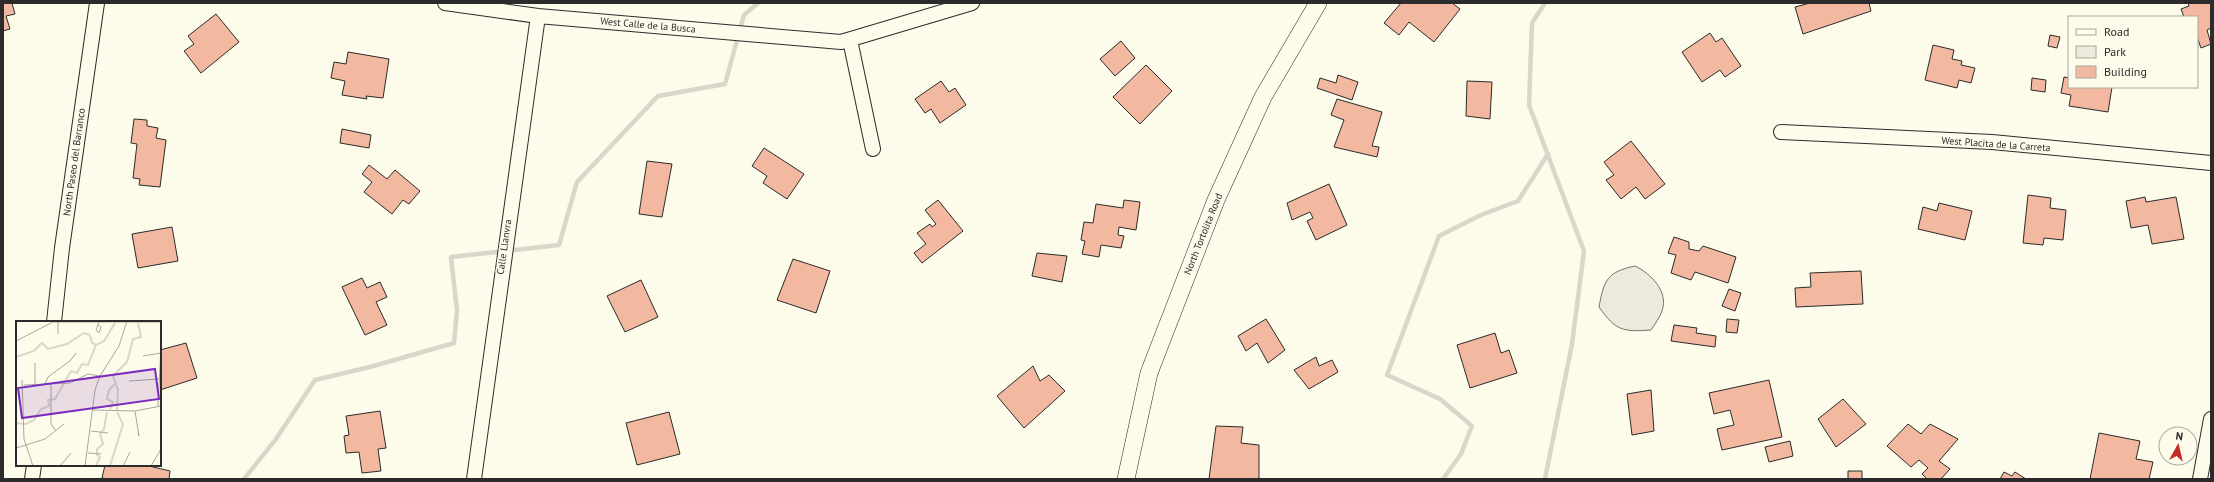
<svg xmlns="http://www.w3.org/2000/svg" width="2214" height="482" font-family="'PT Sans',sans-serif">
<rect width="100%" height="100%" fill="#fdfbea"/>
<path fill="#ecebdb" stroke="#74746e" d="M1635 266C1650 273 1669 291 1662 311 1660 317 1655 324 1651 330 1623 332 1616 331 1599 307 1604 280 1607 272 1635 266Z"/>
<g fill="none" stroke-linecap="round" stroke-linejoin="round">
<path stroke="#d8d7c9" stroke-width="4.5" d="M1545 3 1532 23 1529 105 1584 251 1572 344 1545 479
M244 479 276 439 315 380 370 367 454 343 457 311 451 257 559 245 577 182 658 96 725 84 744 15 758 3
M1443 479 1461 454 1472 426 1440 399 1387 375 1439 236 1481 215 1518 201 1548 154"/>
</g>
<path fill="#f2b8a0" stroke="#2b2b2b" d="M3 3H12L15 14 6 16 10 29 3 31Z
M1401 3H1452L1460 9 1434 42 1409 22 1399 35 1384 23Z
M1810 3H1869L1871 11 1803 34 1795 7Z
M2188 3H2211V28L2207 30 2211 44 2201 48 2197 37V17H2184L2181 9 2189 6Z
M216 14 239 42 201 73 184 51 194 44 188 36Z
M1710 33 1716 42 1722 38 1741 66 1725 77 1720 70 1702 82 1682 52Z
M2050 35 2060 37 2057 48 2048 46Z
M1121 41 1135 58 1115 76 1100 59Z
M1933 45 1954 50 1952 59 1962 61 1961 65 1975 68 1971 83 1959 80 1957 88 1925 80Z
M348 52 389 59 383 98 366 96 367 99 342 95 345 81 331 78 334 62 346 64Z
M1146 65 1172 91 1140 124 1113 97Z
M1338 75 1358 82 1352 100 1317 88 1320 78 1336 83Z
M2064 77 2069 78V87H2112L2108 112 2069 106 2071 95 2061 93Z
M2032 78 2046 80 2045 92 2031 90Z
M941 81 949 92 955 88 966 105 940 123 931 109 925 113 915 99Z
M1467 81 1492 82 1490 119 1466 116Z
M1337 99 1382 112 1372 146 1379 147 1377 157 1334 147 1344 120 1331 115Z
M134 119 147 120V126L158 128 156 138 166 140 160 187 139 185 140 179 133 178 137 144 131 143Z
M342 129 371 135 369 148 340 143Z
M1631 141 1665 184 1645 199 1636 187 1621 199 1606 180 1614 175 1604 162Z
M764 148 804 174 787 199 763 183 767 176 752 166Z
M647 161 672 164 662 217 639 214Z
M369 165 387 179 395 170 420 191 409 204 403 200 392 214 364 192 372 182 362 174Z
M1329 184 1347 225 1316 240 1307 221 1313 218 1310 212 1292 220 1287 203Z
M2028 195 2051 198 2050 208 2066 210 2063 240 2044 238 2043 245 2023 243Z
M2145 197 2146 202 2176 197 2184 239 2152 244 2148 225 2131 228 2126 201Z
M938 200 963 231 922 263 914 253 926 244 917 233 930 224 932 227 936 224 925 210Z
M1124 200 1140 202 1136 230 1119 227 1118 235 1124 236 1121 248 1101 245 1099 257 1082 254 1085 241 1081 240 1084 222 1093 223 1096 204 1123 208Z
M1939 203 1972 211 1965 240 1918 229 1923 207 1937 211Z
M172 227 178 261 138 268 132 234Z
M1674 237 1689 242V249L1699 251 1703 246 1736 257 1728 283 1695 272 1691 280 1671 273 1676 255 1668 253Z
M1037 253 1067 256 1062 282 1032 276Z
M793 259 830 271 816 313 777 300Z
M1861 271 1863 304 1796 307 1795 288 1811 287 1810 273Z
M362 278 367 288 380 282 387 297 376 302 387 325 365 335 342 287Z
M641 280 658 317 625 332 607 296Z
M1729 289 1741 293 1735 311 1722 306Z
M1266 319 1285 350 1268 363 1257 343 1246 351 1238 336Z
M1727 319 1739 320 1737 333 1726 332Z
M1674 325 1697 328 1696 333 1716 336 1715 347 1671 341Z
M1495 333 1501 353 1509 350 1517 373 1470 388 1457 345Z
M186 343 197 378 160 390V350Z
M1316 357 1319 366 1332 360 1338 372 1309 389 1294 370Z
M1033 366 1040 381 1049 375 1065 391 1024 428 997 396Z
M1769 380 1782 437 1722 450 1717 429 1734 425 1730 410 1714 414 1709 393Z
M1651 390 1654 431 1632 435 1627 394Z
M1843 399 1866 424 1836 447 1818 419Z
M380 411 386 448 378 449 381 471 362 473 359 452 346 453 344 436 349 435 346 416Z
M669 412 680 454 637 465 626 423Z
M1908 424 1921 434 1930 424 1958 439 1939 461 1950 469 1941 479H1927L1922 474 1928 468 1919 460 1911 467 1887 446Z
M1216 426 1243 427 1241 443 1259 445V479H1209Z
M2099 433 2140 441 2136 459 2153 462 2149 479H2090Z
M1790 441 1793 456 1769 462 1765 447Z
M105 465H145L170 471 169 479H108L102 478Z
M1848 471H1862V479H1848Z
M2004 472 2012 476 2015 472 2026 479H2000Z"/>
<g fill="none" stroke-linecap="round" stroke-linejoin="round">
<g stroke="#2b2b2b" stroke-width="16">
<path id="minor" d="M445 3 538 16 841 42 972 3
M850 40 873 149
M1781 132 1992 142 2211 163
M54 322 62 248 97 3
M32 479 34 465
M474 479 538 16
M2200 479 2211 419"/>
</g>
<g stroke="#2b2b2b" stroke-width="18">
<path id="tertiary" d="M1126 479 1149 373 1216 200 1263 97 1318 3"/>
</g>
<use href="#minor" stroke="#fdfbea" stroke-width="14"/>
<use href="#tertiary" stroke="#fdfbea" stroke-width="17"/>
</g>
<g text-anchor="middle" dominant-baseline="central" stroke-width="3" stroke-linejoin="round" paint-order="stroke">
<g font-size="10" fill="#2b2b2b" stroke="#fdfbea">
<text transform="translate(648 25) rotate(5)">West Calle de la Busca</text>
<text transform="translate(1996 144) rotate(4)">West Placita de la Carreta</text>
<text transform="translate(74 162) rotate(-82)">North Paseo del Barranco</text>
<text transform="translate(1203 234) rotate(-68)">North Tortolita Road</text>
<text transform="translate(504 247) rotate(-82)">Calle Llanvra</text>
</g>
</g>
<g transform="translate(16 321)">
<rect width="145" height="145" fill="#fdfbea"/>
<path fill="none" stroke="#d8d7c9" stroke-width="2" d="M0 36 18 30 26 22 32 28 51 23 68 12 74 14 76 22 80 24 88 20 99 2M94 88 97 81 91 78 93 69 99 63M101 89 102 69 97 55 111 41 117 18 125 16 122 2M0 102 10 103 18 99 25 88 33 85 32 79 39 78 55 50 61 52 66 43 72 44 80 24M80 145 84 136 81 134V128L87 123 84 113 88 108 91 91M94 145 107 103 101 91"/>
<path fill="none" stroke="#a9a89e" stroke-width="1" d="M42 0V13M82 4 85 6 83 12 80 9 83 1M0 20 37 1H145M127 35 145 32M19 42V63M6 59 8 118 17 145M113 60 143 58M29 63 32 56 54 40 60 32M35 63V103L40 110M8 64 54 62 72 53 84 55M142 85 145 25M76 89 119 90 145 85M119 90 123 115 122 112M75 110 92 112M0 127 29 118 48 103M72 132 85 133M44 145 55 132M69 145 79 69 84 55 103 25 111 0M107 145 114 131M135 145 145 128"/>
<path fill="#7b2cbf" fill-opacity="0.15" stroke="#7b2cbf" stroke-width="2" d="M139 48 143 78 6 97 2 67Z"/>
<rect width="145" height="145" fill="none" stroke="#2b2b2b" stroke-width="2"/>
</g>
<rect width="2214" height="482" fill="none" stroke="#2b2b2b" stroke-width="8"/>
<rect x="2068" y="16" width="130" height="72" fill="#fdfbea" stroke="#a9a89e"/>
<rect x="2076" y="29" width="20" height="6" fill="#fdfbea" stroke="#a9a89e"/>
<text x="2104" y="36" font-size="12" fill="#2b2b2b">Road</text>
<rect x="2076" y="46" width="20" height="12" fill="#ecebdb" stroke="#a9a89e"/>
<text x="2104" y="56" font-size="12" fill="#2b2b2b">Park</text>
<rect x="2076" y="66" width="20" height="12" fill="#f2b8a0" stroke="#a9a89e"/>
<text x="2104" y="76" font-size="12" fill="#2b2b2b">Building</text>
<g transform="translate(2178 446) rotate(8)"><circle r="19" fill="#fdfbea" stroke="#a9a89e"/>
<path d="M0-3L7 15L0 10L-7 15Z" fill="#c62828"/>
<text y="-6" font-size="11" font-weight="bold" text-anchor="middle" fill="#2b2b2b">N</text>
</g>
</svg>
